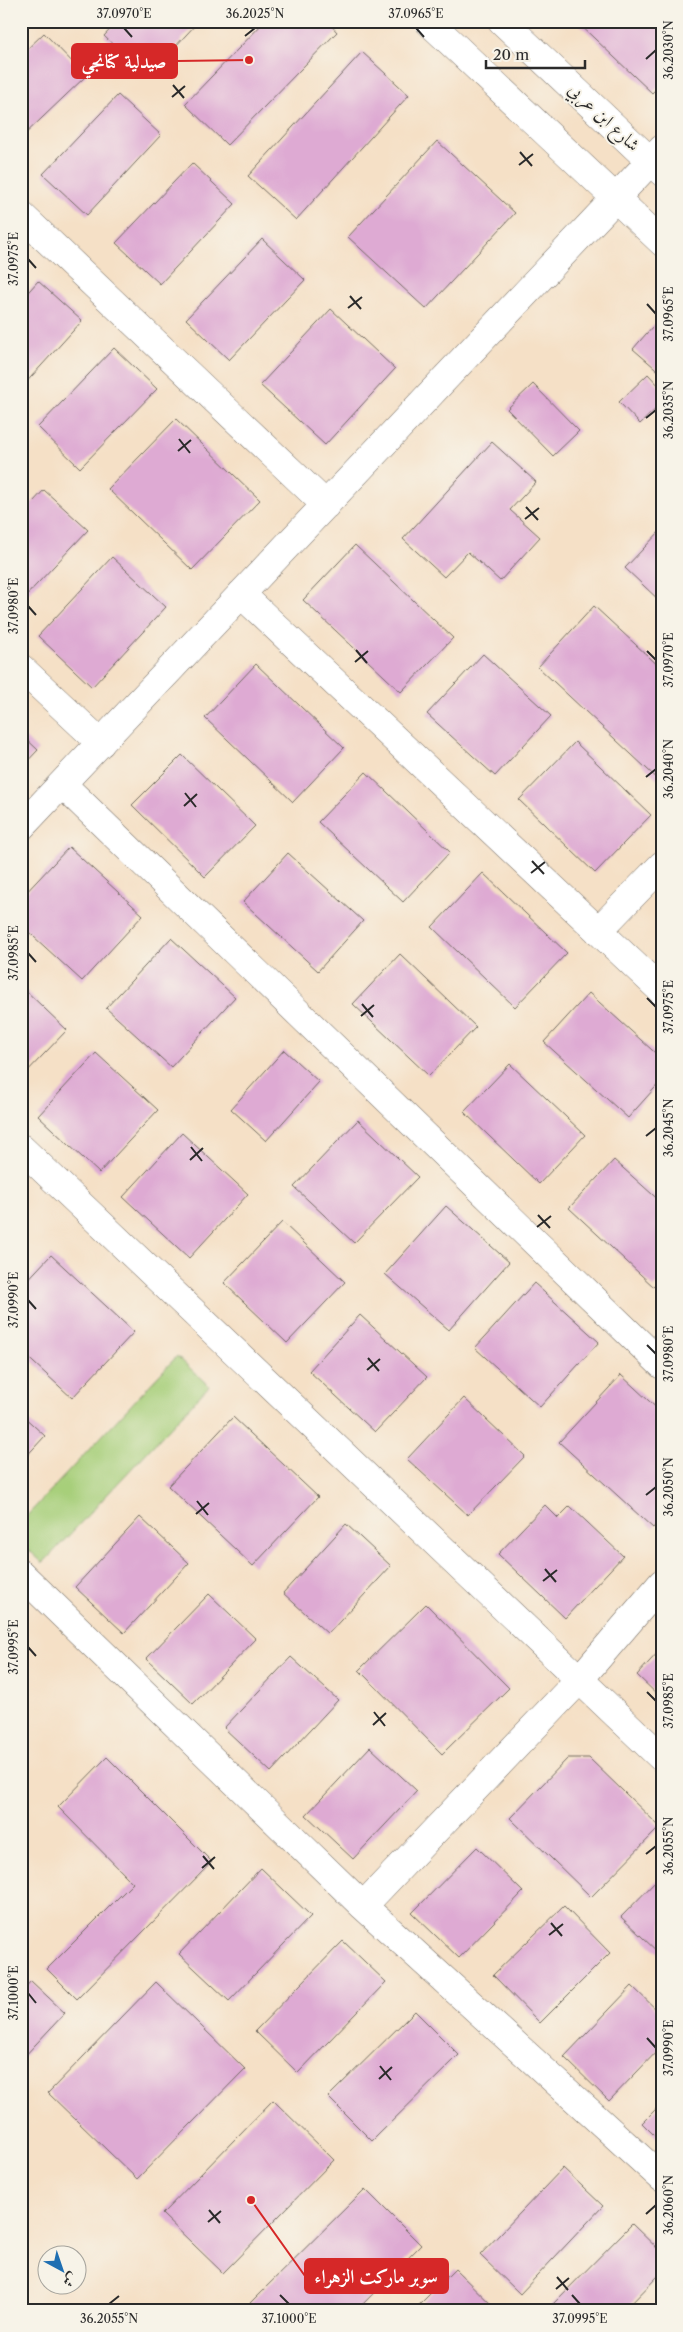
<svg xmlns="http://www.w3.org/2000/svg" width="683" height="2332" font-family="'Libre Caslon Text',Amiri,serif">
<rect width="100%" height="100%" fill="#f7f3e8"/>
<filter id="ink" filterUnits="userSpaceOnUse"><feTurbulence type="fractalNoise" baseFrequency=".02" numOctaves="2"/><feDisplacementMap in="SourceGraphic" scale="10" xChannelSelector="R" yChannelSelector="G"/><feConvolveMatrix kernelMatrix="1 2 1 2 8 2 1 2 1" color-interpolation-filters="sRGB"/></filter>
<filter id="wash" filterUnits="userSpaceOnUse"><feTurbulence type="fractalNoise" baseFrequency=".0096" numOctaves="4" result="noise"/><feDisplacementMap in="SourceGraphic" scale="20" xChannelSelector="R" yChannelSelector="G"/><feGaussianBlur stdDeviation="1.12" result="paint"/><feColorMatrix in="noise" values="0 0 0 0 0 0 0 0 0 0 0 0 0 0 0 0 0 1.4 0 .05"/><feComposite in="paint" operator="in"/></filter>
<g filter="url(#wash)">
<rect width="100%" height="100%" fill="#f5e0c6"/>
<path fill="#a7cf7a" stroke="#697d52" d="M177 1356 209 1386 43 1563 21 1543V1522Z"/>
<g id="blocks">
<path fill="#deaad3" d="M118 21H199L147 77 104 36Z
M265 21H327L337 32 227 145 185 104Z
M576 21H662V83L652 93Z
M44 33 86 76 21 138V55Z
M362 52 409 95 296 220 248 176Z
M118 95 161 135 87 215 43 174Z
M437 141 515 213 426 309 348 237Z
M192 163 235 204 160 284 116 243Z
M262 239 305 280 229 360 186 319Z
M38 281 82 321 21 388V300Z
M331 309 395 369 325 445 260 385Z
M659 319 662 321V374L633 349Z
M114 348 157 389 80 468 38 427Z
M648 374 662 389V403L640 424 619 402Z
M533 384 579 431 553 456 507 409Z
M176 419 260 500 192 570 108 489Z
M492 442 536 482 510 510 540 537 500 581 468 552 444 577 403 539Z
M44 490 88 530 21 601V515Z
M662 529V603L625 568Z
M355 545 453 638 401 692 303 600Z
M112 557 166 607 92 687 38 636Z
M594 606 662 669V783L538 667Z
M483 654 551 716 495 776 427 714Z
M256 664 344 748 293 802 205 718Z
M21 734 38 750 21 768Z
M575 742 651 815 595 873 519 800Z
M182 755 255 826 205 877 132 805Z
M366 772 450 852 403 902 318 822Z
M69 847 143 915 82 981 21 925V898Z
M288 853 363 921 318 971 243 902Z
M483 873 567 953 515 1007 432 927Z
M171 938 235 997 171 1067 106 1008Z
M400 954 476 1027 429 1076 353 1004Z
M21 986 67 1030 21 1078Z
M589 993 662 1059V1080L628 1118 544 1042Z
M284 1050 319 1082 266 1141 231 1109Z
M96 1053 158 1110 99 1173 38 1116Z
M510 1064 585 1135 539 1184 464 1112Z
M358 1120 418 1177 354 1243 294 1187Z
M182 1133 248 1194 189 1258 123 1197Z
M614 1160 662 1203V1278L654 1287 569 1208Z
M446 1206 509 1262 449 1330 385 1274Z
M282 1222 345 1282 287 1343 224 1283Z
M51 1255 134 1332 72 1398 21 1351V1287Z
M534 1283 599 1342 540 1407 475 1348Z
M360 1315 427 1377 375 1432 309 1371Z
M621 1375 662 1413V1518L653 1528 559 1442Z
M464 1398 525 1456 468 1515 407 1459Z
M21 1414 45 1436 21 1462Z
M233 1417 318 1497 253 1566 168 1486Z
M545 1505 558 1518 570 1506 623 1556 565 1618 498 1554Z
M140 1517 189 1563 124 1633 75 1587Z
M346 1524 391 1566 328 1634 283 1593Z
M209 1594 256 1639 193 1704 146 1659Z
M426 1604 509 1688 442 1754 359 1670Z
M662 1648V1699L637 1675Z
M291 1657 338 1700 271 1772 224 1728Z
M370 1747 417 1791 353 1859 306 1815Z
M107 1757 212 1862 77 1999 47 1969 133 1883 58 1807Z
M568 1758H589L660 1827 591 1897 510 1818Z
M477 1847 523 1892 459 1958 412 1913Z
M261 1868 311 1916 229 2001 179 1954Z
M662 1875V1956L621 1917Z
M564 1906 610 1953 540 2023 493 1975Z
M343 1941 386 1982 298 2073 255 2031Z
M31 1981 65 2013 21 2060V1992Z
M156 1982 245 2069 137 2179 48 2093Z
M632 1986 662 2015V2046L609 2101 564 2057Z
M415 2011 459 2055 372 2141 328 2097Z
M273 2100 334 2160 223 2273 162 2214Z
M662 2103V2143L642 2123Z
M563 2168 603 2206 520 2294 480 2255Z
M365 2189 421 2245 356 2311H258L250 2303Z
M632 2224 662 2253V2272L624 2311H552L549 2308Z
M455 2269 498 2311H413Z"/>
</g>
</g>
<g filter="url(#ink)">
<use href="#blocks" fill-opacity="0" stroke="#726a61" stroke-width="1"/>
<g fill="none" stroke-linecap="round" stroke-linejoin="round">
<g stroke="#726a61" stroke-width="29">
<path id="minor" d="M428 21 662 242
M502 21 662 172
M21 215 326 505
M241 594 662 991
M21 668 101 743
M62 784 662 1365
M21 827 662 149
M598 931 662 865
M21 1148 662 1758
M21 1574 363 1906 662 2178
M363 1906 579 1680 662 1583"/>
</g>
<use href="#minor" stroke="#fff" stroke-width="28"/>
</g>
</g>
<path fill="none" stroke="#2b2b2b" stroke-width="2" d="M124 28 132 37M416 28 424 37M245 36 255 28M646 59 656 50M173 85 184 98M172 97 185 86M520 152 532 166M519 165 533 154M28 259 36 268M350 296 361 309M647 304 656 314M348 308 362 297M646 418 656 410M179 439 190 453M178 451 191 440M526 507 538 520M525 519 539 508M28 606 36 615M356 650 367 663M647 651 656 660M355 662 368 651M646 777 656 769M185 793 196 807M184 806 197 794M532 861 544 874M531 873 545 862M28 953 36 962M647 998 656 1007M362 1004 373 1017M361 1016 374 1005M646 1136 656 1128M191 1147 202 1161M190 1160 203 1148M538 1215 550 1228M537 1227 551 1216M28 1300 36 1309M647 1345 656 1354M368 1358 379 1371M367 1370 380 1359M646 1495 656 1487M197 1501 208 1515M196 1514 209 1503M545 1569 556 1582M543 1581 557 1570M28 1647 36 1656M647 1692 656 1701M374 1712 385 1726M373 1725 386 1713M646 1854 656 1846M203 1856 214 1869M202 1868 215 1857M551 1923 562 1936M549 1935 563 1924M28 1993 36 2003M647 2038 656 2048M380 2066 391 2080M379 2079 392 2067M209 2210 220 2223M646 2214 656 2205M208 2222 221 2211M557 2277 568 2290M556 2289 569 2278M280 2295 289 2304M572 2295 580 2304M109 2304 119 2296"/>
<g text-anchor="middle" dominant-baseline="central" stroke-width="4" stroke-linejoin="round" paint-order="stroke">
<g font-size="18" fill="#2b2b2b" stroke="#f7f3e8">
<text transform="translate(604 117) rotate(43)">شارع ابن عربي</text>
</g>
</g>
<path fill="none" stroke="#d62828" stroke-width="2" d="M249 60L177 61M251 2200L305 2276"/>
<g fill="#d62828" stroke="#f7f3e8" stroke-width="2">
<circle cx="249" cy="60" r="5"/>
<circle cx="251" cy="2200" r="5"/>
</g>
<g fill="#d62828" stroke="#d62828" stroke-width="2">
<rect x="72" y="44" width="105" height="34" rx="5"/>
<rect x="305" y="2259" width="143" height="34" rx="5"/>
</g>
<g font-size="19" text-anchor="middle" font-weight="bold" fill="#fff">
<text x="124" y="68">صيدلية كتانجي</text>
<text x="376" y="2283">سوبر ماركت الزهراء</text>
</g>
<rect width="683" height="2332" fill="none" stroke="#f7f3e8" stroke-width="55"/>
<g transform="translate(62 2270) rotate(140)"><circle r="24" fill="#f7f3e8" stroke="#a5a39c"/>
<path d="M0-4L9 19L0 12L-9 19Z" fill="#1f6fb2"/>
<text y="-8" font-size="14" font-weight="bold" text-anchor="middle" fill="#2b2b2b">ش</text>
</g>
<path d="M486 60v8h99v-8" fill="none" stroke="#2b2b2b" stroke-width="2.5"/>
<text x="493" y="60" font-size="15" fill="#2b2b2b" stroke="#f7f3e8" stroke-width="4" paint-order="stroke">20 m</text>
<rect x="28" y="28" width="628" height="2276" fill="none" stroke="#2b2b2b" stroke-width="2"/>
<g font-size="12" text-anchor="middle" fill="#2b2b2b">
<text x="124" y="18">37.0970°E</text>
<text x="255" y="18">36.2025°N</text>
<text x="416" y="18">37.0965°E</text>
<text transform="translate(669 50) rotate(-90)" y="4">36.2030°N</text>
<text transform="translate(14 259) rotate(-90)" y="4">37.0975°E</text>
<text transform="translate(669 314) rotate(-90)" y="4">37.0965°E</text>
<text transform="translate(669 410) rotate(-90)" y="4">36.2035°N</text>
<text transform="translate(14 606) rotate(-90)" y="4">37.0980°E</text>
<text transform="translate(669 660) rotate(-90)" y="4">37.0970°E</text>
<text transform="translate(669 769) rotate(-90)" y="4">36.2040°N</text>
<text transform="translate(14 953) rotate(-90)" y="4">37.0985°E</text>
<text transform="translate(669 1007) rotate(-90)" y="4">37.0975°E</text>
<text transform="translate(669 1128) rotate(-90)" y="4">36.2045°N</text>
<text transform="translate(14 1300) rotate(-90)" y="4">37.0990°E</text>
<text transform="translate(669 1354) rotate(-90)" y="4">37.0980°E</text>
<text transform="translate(669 1487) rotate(-90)" y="4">36.2050°N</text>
<text transform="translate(14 1647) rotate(-90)" y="4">37.0995°E</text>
<text transform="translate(669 1701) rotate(-90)" y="4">37.0985°E</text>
<text transform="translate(669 1846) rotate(-90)" y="4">36.2055°N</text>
<text transform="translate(14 1993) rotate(-90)" y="4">37.1000°E</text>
<text transform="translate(669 2048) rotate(-90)" y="4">37.0990°E</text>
<text transform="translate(669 2205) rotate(-90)" y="4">36.2060°N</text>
<text x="109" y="2323">36.2055°N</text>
<text x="289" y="2323">37.1000°E</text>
<text x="580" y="2323">37.0995°E</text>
</g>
</svg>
